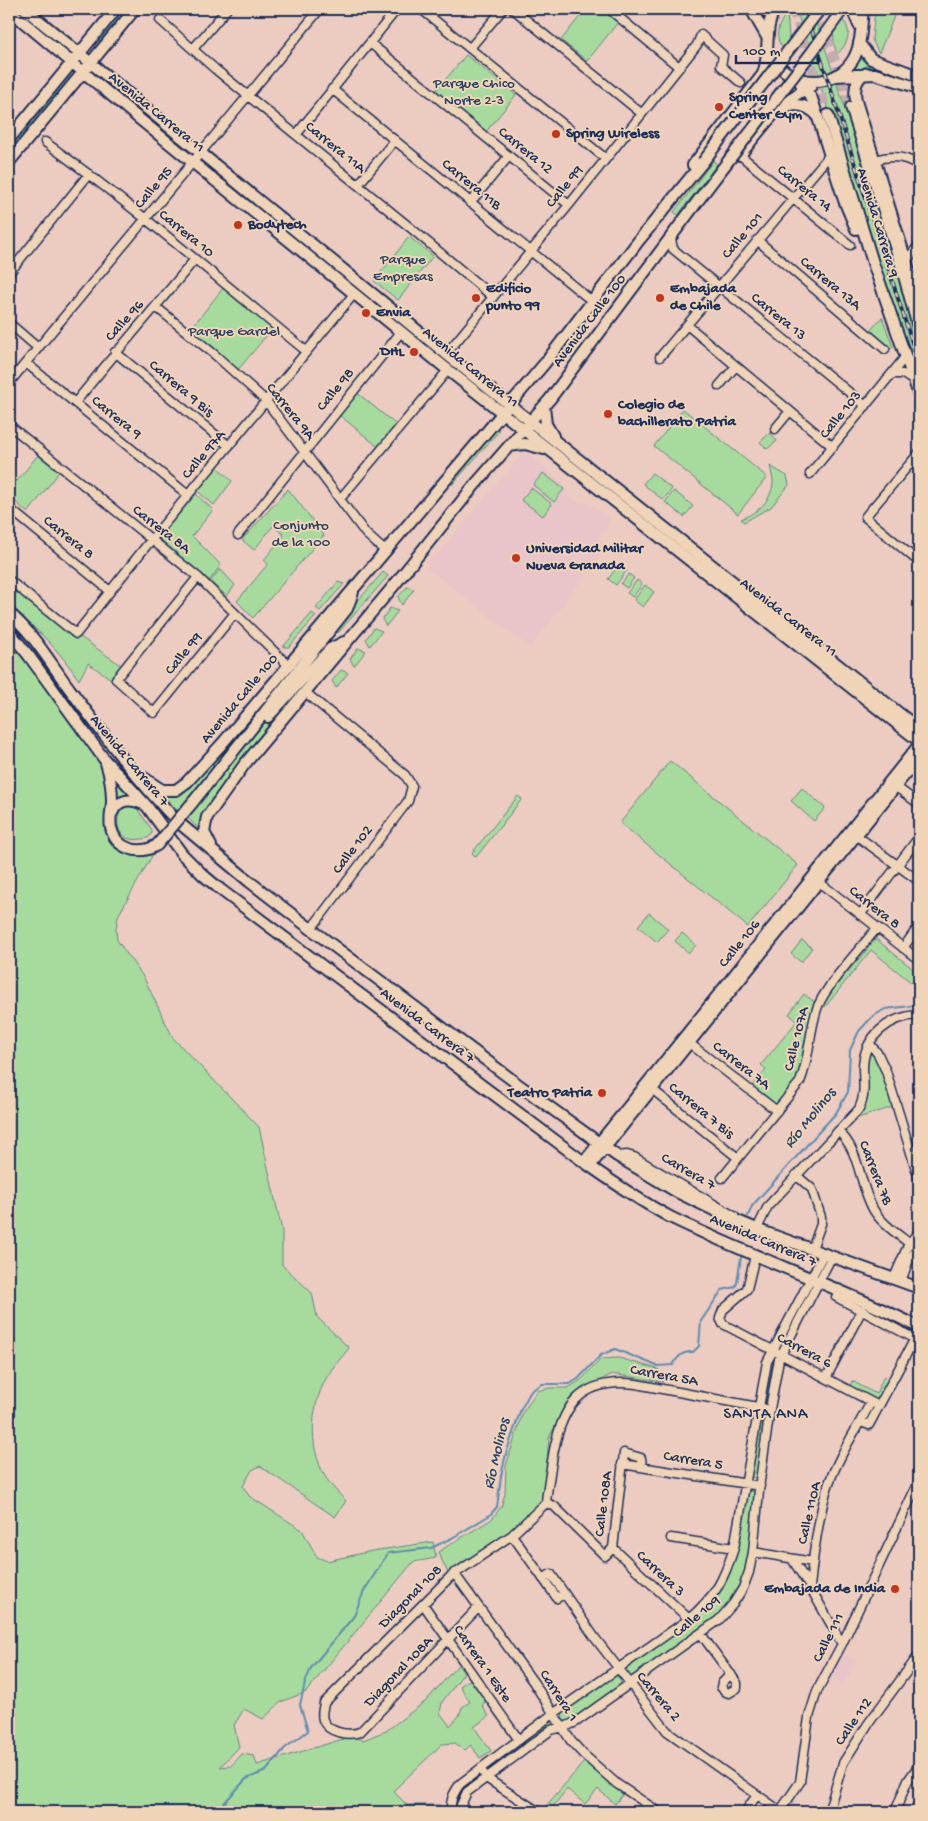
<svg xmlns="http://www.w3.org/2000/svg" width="928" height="1821" font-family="'Gochi Hand',sans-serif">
<rect width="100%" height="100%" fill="#eccbc1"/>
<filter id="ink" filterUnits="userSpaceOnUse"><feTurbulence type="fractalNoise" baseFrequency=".02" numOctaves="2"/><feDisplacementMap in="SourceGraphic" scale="10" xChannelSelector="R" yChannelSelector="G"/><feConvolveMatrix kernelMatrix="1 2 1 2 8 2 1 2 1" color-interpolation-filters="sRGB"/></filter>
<g filter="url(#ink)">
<path fill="#e9c4c8" d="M523 454 530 455 564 484V489L568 492 565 495 569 498H572L578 503 587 502 607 517 609 521 608 526 598 538 608 545 530 647 426 567Z
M839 1652 856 1661 843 1684 827 1675Z"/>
<path fill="#a7db9e" stroke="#61857e" d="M14 9H22L72 50 69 54Z
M119 9H130L102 43 95 37Z
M586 9H603L619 21 587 61 561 40Z
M796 9H812L863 162 919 346V384L884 284Z
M875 9H897L879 53 872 40Z
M787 13 789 37 788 53C773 42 776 26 787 13Z
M840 18C854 28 848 45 837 54L834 44 833 23Z
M466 55 516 95 485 133 435 92Z
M861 59 868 65 919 80V84L867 69H854Z
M100 73 192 149 188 153 97 77Z
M66 75 72 81 9 158V144Z
M204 158 497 398 494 401 201 162Z
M713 161 717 164 678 215 674 212Z
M409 237 433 256 398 300 374 281Z
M223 288 272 329 237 371 189 331Z
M882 317 893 347 891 349 870 331Z
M355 391 400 428 382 450 337 413Z
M683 409 767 477 738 514 654 446Z
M495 426 499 431 452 485 459 470Z
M770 433 777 441 767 449 760 442Z
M38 455 59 472 28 513 9 496V491Z
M216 466 232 481 214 505 196 490Z
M770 466 787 476 789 485 771 507 744 522 741 519C757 513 772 501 773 482 773 477 771 471 770 466Z
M543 473 564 489 554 502 533 485Z
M652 473 672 489 663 500 643 484Z
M531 488 552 504 543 516 521 500Z
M288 489 324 535 253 618 237 601 268 564 264 560 284 535 273 526 254 550 242 540Z
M674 491 693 506 684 517 665 502Z
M196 494 213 510 192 536 221 565 209 581 159 538Z
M619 565 627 570 616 585 608 579Z
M220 569 235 585 227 596 210 582Z
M383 572 388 576 338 633 336 632 334 628Z
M629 574 634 578 627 588 621 584Z
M9 580 76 634 122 666 111 679 88 663 79 680C58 649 38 629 9 606Z
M637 580 642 584 633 597 627 593Z
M338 582 344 584 320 611 316 608Z
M645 585 654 592 643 607 634 600Z
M407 587 414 589 402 605 398 597Z
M390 608 398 611 386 626 382 619Z
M312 613 316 616 289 647H283Z
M374 628 382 631 370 646 366 639Z
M9 639 90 747 105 771 107 821 118 846 156 849 118 916 116 929 117 940 144 978 173 1038 259 1127 282 1231V1265L312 1293 317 1317 349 1348C343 1356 335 1364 330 1372 310 1402 307 1447 326 1478 331 1486 339 1494 346 1501L335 1517 260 1466 252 1470 243 1486 249 1496 302 1530 317 1557 327 1561 372 1551 433 1542 436 1558 413 1562 306 1692 281 1702 263 1719 244 1709 234 1725 239 1747 220 1767 231 1766 242 1754 254 1756 257 1765 353 1736 363 1740 386 1731 426 1701 458 1665 464 1673 442 1702 440 1713 450 1726 459 1716 462 1707 470 1702 460 1686 474 1677 487 1698 482 1706 489 1716 474 1727 491 1751 480 1758 471 1745 465 1750 455 1743 442 1744 393 1791 407 1805H440L443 1812H400L375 1809 369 1812H9Z
M315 642 178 811 161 793H171Z
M358 648 366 651 354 666 350 659Z
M327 656 205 815 198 828 187 817 240 750Z
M341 670 348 673 336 688 332 681Z
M670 761 798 865 748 927 620 823Z
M113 777 130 796 113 804Z
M802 788 825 808 814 821 791 801Z
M518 796 522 799 476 857 472 853Z
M128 805 136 807 152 830V833L148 838C141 839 134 841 127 838 114 831 115 811 128 805Z
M649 913 668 929 657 942 638 926Z
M682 933 696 945 689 953 675 941Z
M876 939 919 974V982L912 983 871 950 825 1007 821 1003Z
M802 940 812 948 801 962 791 954Z
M804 994 817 1004 799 1077 776 1106 751 1087 766 1069 761 1065 797 1021 789 1014Z
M869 1049 878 1060 893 1107 858 1118 857 1114Z
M619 1358 658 1369 663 1382 612 1374 584 1389 562 1413 549 1438 543 1503 508 1534 448 1573 438 1552 492 1519 501 1507 505 1494 506 1466 523 1412 537 1391 550 1388H568L581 1380 601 1359Z
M770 1363 776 1364 769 1402 763 1401Z
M884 1376 890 1380 879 1400H876L850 1386 852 1381 876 1394Z
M761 1413 768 1414 757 1478 750 1477Z
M749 1491 756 1492C753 1518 753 1547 746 1572 733 1616 668 1652 632 1678L627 1676 624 1667C659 1643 707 1619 726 1581 739 1553 743 1520 749 1491Z
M615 1675 620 1679 622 1686 569 1723 563 1720 562 1712Z
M551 1719 554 1722 492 1769 486 1768Z
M584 1762 623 1794 615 1804 598 1789 585 1804 567 1789 550 1810 546 1806Z
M478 1774 480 1778C466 1789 459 1793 459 1812H453C453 1794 464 1784 478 1774Z"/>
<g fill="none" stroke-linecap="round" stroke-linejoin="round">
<path stroke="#5b8db0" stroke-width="2" d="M748 1216 752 1206 836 1113 848 1092 850 1050 859 1031 872 1017 885 1009 919 1005
M216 1812 246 1779 266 1771 285 1748 308 1731 300 1705 305 1683 311 1668 354 1616 364 1591 388 1553 431 1548 452 1538 490 1515 497 1507 501 1476 506 1454 521 1409 531 1391 542 1384H570L578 1379 601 1355 615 1349 657 1366 673 1365C678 1356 683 1351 693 1352L699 1346 701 1321 722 1290 735 1287 737 1283 741 1257"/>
<path stroke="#c2acad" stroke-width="10" stroke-dasharray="10 5" stroke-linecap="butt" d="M793 9 828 115
M817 9 851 107"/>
<g stroke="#1b2f5e" stroke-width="11">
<path id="minor" d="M421 9 605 158
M513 9 641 113
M609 9 679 67
M160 20 215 69 412 229 493 297
M370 43 569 205
M470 48 503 9
M193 49 227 9
M332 89 593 302
M296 135 397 9
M45 142C135 207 220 280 306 351
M740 155 850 245
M875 160C891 155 906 156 919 166
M358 185 395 140
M470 203 509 156
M671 239 673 249 866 406
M757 240 885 349
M907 260 919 245
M9 273 89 174
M156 307 214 354 266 401 366 534 385 551
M9 323 38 348
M687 325 833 447
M115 352 229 446
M446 354 569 205 697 45 701 35 723 55 721 66 741 83
M660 357 828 157
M26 363 188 495
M892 374H903L915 382
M9 383 320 9
M719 386 736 366
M75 403C114 354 156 307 195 259
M9 425 198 577 288 665
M775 429 790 411
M919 453 865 517 919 562
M810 474 906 356
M340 499 448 370
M9 508 110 591
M238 535 401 332
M198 577 116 679 154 713 235 613
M9 580 76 634 151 540 354 294
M305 692 405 775 412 786 408 801 311 929
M895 786 919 804
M853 833 919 881
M815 879 919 960
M860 915 919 837
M903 948 919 926
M689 1043 777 1111
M870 1044 878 1054 886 1071 919 1179
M648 1086 738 1158
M838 1131C860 1150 859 1184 873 1209 881 1223 896 1233 909 1243
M617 1156 627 1155 634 1157 734 1216
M796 1175 812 1189 821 1217V1224L812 1249
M722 1178 800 1082C810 1058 809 1030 818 1006 828 983 860 949 877 928
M757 1229 768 1206 859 1109C866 1095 863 1082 863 1067 864 1036 890 1016 919 1015
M755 1256 747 1289 723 1310 720 1318 723 1324 879 1406
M894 1278 909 1243 919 1232
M901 1282 908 1262 919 1245
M836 1297 919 1341
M826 1378 862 1310
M861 1422 869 1425 915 1338
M622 1464 760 1486
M546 1503C547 1489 550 1475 552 1461 560 1409 578 1377 636 1384L763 1408
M546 1503 554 1506 605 1556 613 1548 624 1453 641 1458 642 1467
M512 1535 557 1598 564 1594
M671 1538 734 1548
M613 1548 689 1619
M753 1552 813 1562
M792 1559 810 1587 842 1644
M454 1573 534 1683 571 1741 583 1754 617 1784 659 1812
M543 1579 551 1574 595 1638 667 1731 780 1811 800 1782 809 1717 817 1691 842 1644 919 1481
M810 1587C813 1557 818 1521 826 1492 835 1462 856 1430 871 1402
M423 1604 519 1740
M478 1608 360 1732C349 1736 328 1733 323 1720 321 1714 323 1709 324 1703L450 1577 512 1535 546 1503
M701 1634 737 1683V1688L729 1693 726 1692 721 1687 722 1683 731 1674
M484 1774 486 1778 539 1812
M451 1812C450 1800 453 1794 460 1784L553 1714 689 1619C716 1595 723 1582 734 1548L767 1362 824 1253
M463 1812 461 1805 467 1792 551 1730 567 1726 576 1722 719 1620 733 1604 743 1588 749 1572 753 1552 760 1481 770 1409 779 1359 832 1256
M745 1812 757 1795
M829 1812 830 1806 843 1763 868 1724 919 1655
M895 1812 907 1782 919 1765"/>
</g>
<g stroke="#1b2f5e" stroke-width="14">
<path id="major" d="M25 9 473 376 919 729
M751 9 767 37
M852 9 859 25
M9 10 137 117 448 370 919 741
M859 43 871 59 919 76
M774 59C792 88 837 89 854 58 862 43 861 25 863 9
M867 73C855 78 854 89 856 101L919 302
M836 76 875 74 919 88
M797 78 812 99 844 200 856 229
M851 107 901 265 919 331
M781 110C794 102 806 104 817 115
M828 115 873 263 919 395
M9 139 116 9
M740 155C761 129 780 101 811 86
M9 162 135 9
M693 165 763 74C771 52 763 29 775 9
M544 406 546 424 553 436
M509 446 525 444 544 449
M9 613C32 632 48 659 66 684 101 731 137 780 178 822L250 882 311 929 519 1085 617 1156 677 1192 726 1216 764 1232 919 1288
M9 631 29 656 104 759 146 805 182 854 203 875 221 890 584 1162C611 1181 640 1201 670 1217 751 1257 838 1286 919 1327
M268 717 330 649 344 642
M106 763C110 775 112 788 112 801 112 809 109 819 111 828 116 849 139 856 157 845
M144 778 162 790H176L187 782 221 745 545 363 640 239 703 162
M193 802 347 609 353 592
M112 813C118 799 130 798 143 804
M211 846 204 832 207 817 244 765 396 583 473 487 550 399 709 186
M584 1162 919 745
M590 1166 919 757"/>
</g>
<use href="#minor" stroke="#f0d4b7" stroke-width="8"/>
<use href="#major" stroke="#f0d4b7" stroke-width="10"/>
<g stroke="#1b2f5e" stroke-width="4">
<path id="rail" d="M805 9 919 364"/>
</g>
<use href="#rail" stroke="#f0d4b7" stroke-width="2" stroke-dasharray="5.5" stroke-linecap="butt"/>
<g stroke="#1b2f5e" stroke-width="14" stroke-linecap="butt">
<path id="major-bridge" d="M703 162 820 9
M709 186 812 52 843 9
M157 845 193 802"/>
</g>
<use href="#major-bridge" stroke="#f0d4b7" stroke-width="10"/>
</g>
</g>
<g fill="#c8321e" stroke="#f0d4b7" stroke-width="2">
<circle cx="719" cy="107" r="5"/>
<circle cx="556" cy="134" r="5"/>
<circle cx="238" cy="225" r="5"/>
<circle cx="476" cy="298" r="5"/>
<circle cx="660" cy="298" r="5"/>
<circle cx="366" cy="313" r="5"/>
<circle cx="414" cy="352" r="5"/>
<circle cx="608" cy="414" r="5"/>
<circle cx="516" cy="558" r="5"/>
<circle cx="602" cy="1093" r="5"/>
<circle cx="895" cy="1589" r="5"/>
</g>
<g text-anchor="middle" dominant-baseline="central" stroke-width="4" stroke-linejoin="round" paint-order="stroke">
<g font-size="15" fill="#294064" stroke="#f0d4b7">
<text x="474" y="84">Parque Chico<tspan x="474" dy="17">Norte 2-3</tspan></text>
<text x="403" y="260">Parque<tspan x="403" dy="17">Empresas</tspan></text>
<text x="234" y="332">Parque Gardel</text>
<text x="301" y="526">Conjunto<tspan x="301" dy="17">de la 100</tspan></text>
</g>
<g font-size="15" font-weight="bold" fill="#1b2f5e" stroke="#f0d4b7" text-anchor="start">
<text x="729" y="98">Spring<tspan x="729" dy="17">Center Gym</tspan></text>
<text x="566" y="134">Spring Wireless</text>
<text x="248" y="225">Bodytech</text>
<text x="486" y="289">Edificio<tspan x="486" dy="17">punto 99</tspan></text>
<text x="670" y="289">Embajada<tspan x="670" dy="17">de Chile</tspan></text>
<text x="376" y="313">Envia</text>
<text x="404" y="352" text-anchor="end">DHL</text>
<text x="618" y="405">Colegio de<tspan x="618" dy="17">bachillerato Patria</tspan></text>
<text x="526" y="549">Universidad Militar<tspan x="526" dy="17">Nueva Granada</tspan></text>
<text x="592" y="1093" text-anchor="end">Teatro Patria</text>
<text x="885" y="1589" text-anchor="end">Embajada de India</text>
</g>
<g font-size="15" fill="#1b2f5e" stroke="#f0d4b7">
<text transform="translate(156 113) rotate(39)">Avenida Carrera 11</text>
<text transform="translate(335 148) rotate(39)">Carrera 11A</text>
<text transform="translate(525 151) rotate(39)">Carrera 12</text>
<text transform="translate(471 185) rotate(39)">Carrera 11B</text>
<text transform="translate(565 187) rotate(-51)">Calle 99</text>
<text transform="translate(154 188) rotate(-50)">Calle 95</text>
<text transform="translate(804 189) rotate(39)">Carrera 14</text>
<text transform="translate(877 223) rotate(73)">Avenida Carrera 9</text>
<text transform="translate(186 234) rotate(39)">Carrera 10</text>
<text transform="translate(743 236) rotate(-50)">Calle 101</text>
<text transform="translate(830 284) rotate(40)">Carrera 13A</text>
<text transform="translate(778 317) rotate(39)">Carrera 13</text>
<text transform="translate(125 321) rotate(-48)">Calle 96</text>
<text transform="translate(590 321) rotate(-53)">Avenida Calle 100</text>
<text transform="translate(470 368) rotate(39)">Avenida Carrera 11</text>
<text transform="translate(181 389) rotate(40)">Carrera 9 Bis</text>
<text transform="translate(336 390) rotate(-51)">Calle 98</text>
<text transform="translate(290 412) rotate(51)">Carrera 9A</text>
<text transform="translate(841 415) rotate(-51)">Calle 103</text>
<text transform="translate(116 418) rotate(39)">Carrera 9</text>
<text transform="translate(204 455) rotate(-50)">Calle 97A</text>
<text transform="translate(161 530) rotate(38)">Carrera 8A</text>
<text transform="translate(68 538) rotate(39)">Carrera 8</text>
<text transform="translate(788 618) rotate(38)">Avenida Carrera 11</text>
<text transform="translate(184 654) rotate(-51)">Calle 99</text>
<text transform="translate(240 699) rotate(-50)">Avenida Calle 100</text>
<text transform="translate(129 761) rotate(50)">Avenida Carrera 7</text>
<text transform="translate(353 850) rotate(-53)">Calle 102</text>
<text transform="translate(874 908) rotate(38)">Carrera 8</text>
<text transform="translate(740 944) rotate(-51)">Calle 106</text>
<text transform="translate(427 1026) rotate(37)">Avenida Carrera 7</text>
<text transform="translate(797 1039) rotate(-76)">Calle 107A</text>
<text transform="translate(741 1066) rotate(38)">Carrera 7A</text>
<text transform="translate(701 1111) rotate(39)">Carrera 7 Bis</text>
<text transform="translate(688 1172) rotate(30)">Carrera 7</text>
<text transform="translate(875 1173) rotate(68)">Carrera 7B</text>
<text transform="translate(763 1241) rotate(23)">Avenida Carrera 7</text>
<text transform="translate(804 1351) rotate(28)">Carrera 6</text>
<text transform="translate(664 1376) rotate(10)">Carrera 5A</text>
<text transform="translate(693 1461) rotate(9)">Carrera 5</text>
<text transform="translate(604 1504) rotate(-83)">Calle 108A</text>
<text transform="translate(810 1513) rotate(-77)">Calle 110A</text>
<text transform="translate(660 1574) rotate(43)">Carrera 3</text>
<text transform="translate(411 1597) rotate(-45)">Diagonal 108</text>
<text transform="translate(697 1617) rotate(-40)">Calle 109</text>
<text transform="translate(829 1638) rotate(-63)">Calle 111</text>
<text transform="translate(482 1664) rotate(55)">Carrera 1 Este</text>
<text transform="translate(399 1672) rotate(-46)">Diagonal 108A</text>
<text transform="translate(558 1696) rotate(57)">Carrera 1</text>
<text transform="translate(658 1697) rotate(50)">Carrera 2</text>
<text transform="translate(854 1722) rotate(-56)">Calle 112</text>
</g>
<g font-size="16" font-style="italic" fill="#2b4673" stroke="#f0d4b7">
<text transform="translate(811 1119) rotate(-51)">Río Molinos</text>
<text transform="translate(498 1454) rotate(-77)">Río Molinos</text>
</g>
<g font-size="16" letter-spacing="1" fill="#1b2f5e" stroke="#f0d4b7">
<text x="766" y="1415">SANTA ANA</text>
</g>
</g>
<rect width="928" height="1821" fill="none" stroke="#f0d4b7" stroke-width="30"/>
<rect x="15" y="15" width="898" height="1791" fill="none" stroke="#1b2f5e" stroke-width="2" filter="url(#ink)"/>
<path d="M736 55v8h82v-8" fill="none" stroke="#1b2f5e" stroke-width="2.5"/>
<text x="743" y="55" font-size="15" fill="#1b2f5e" stroke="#f0d4b7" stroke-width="4" paint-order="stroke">100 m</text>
</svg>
